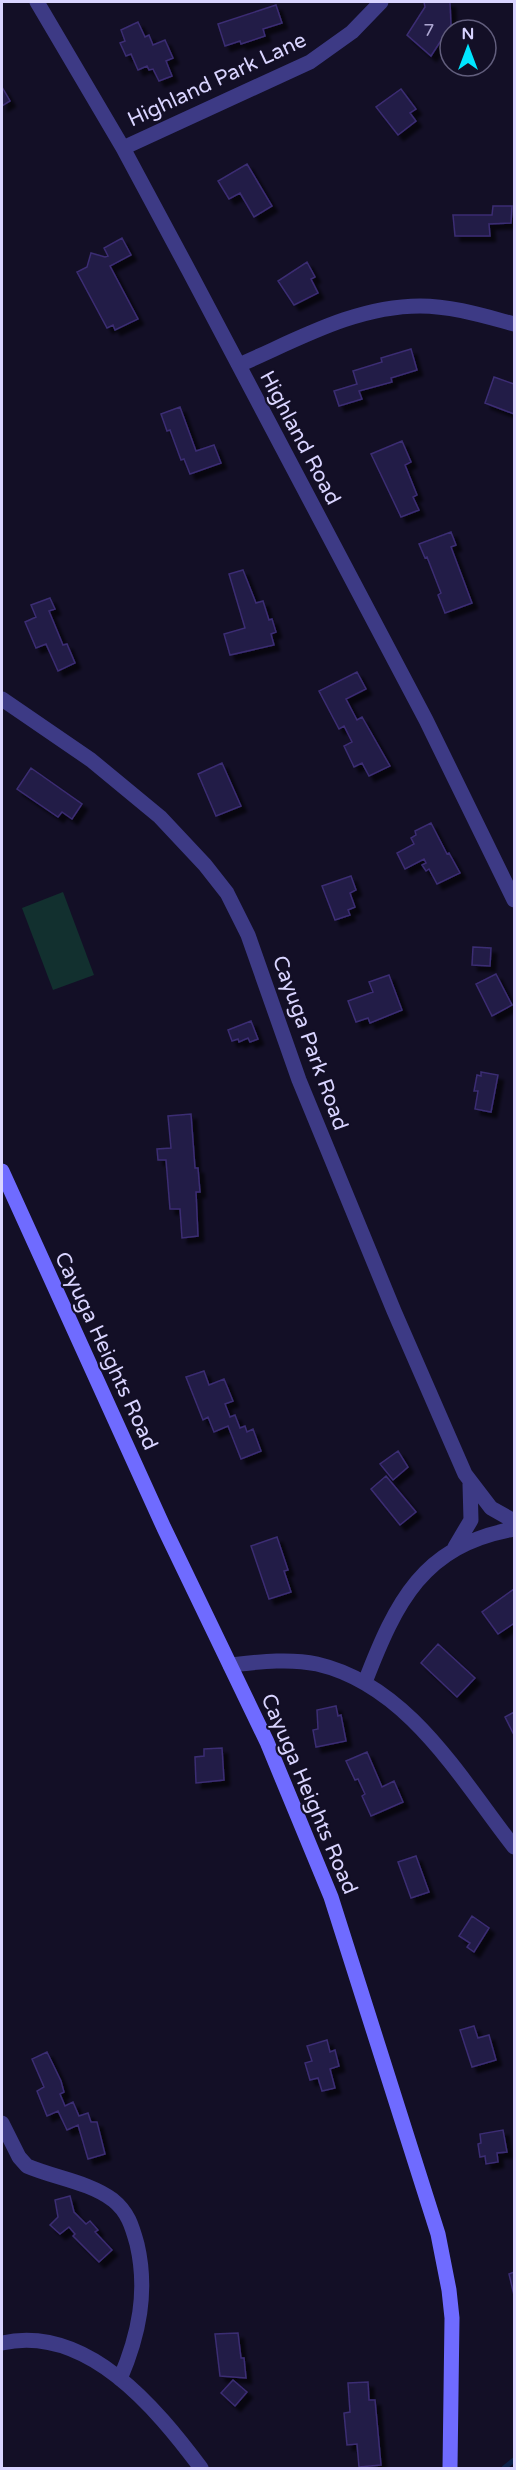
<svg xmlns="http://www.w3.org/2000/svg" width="516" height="2470" font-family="'Varela Round',sans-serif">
<defs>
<filter id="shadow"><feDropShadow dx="5.5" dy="5.5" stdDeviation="1.5" flood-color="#0009"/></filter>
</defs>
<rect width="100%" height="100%" fill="#130f26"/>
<path fill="#12302f" d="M63 892 94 975 53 990 22 908Z"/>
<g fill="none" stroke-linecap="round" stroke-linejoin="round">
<path stroke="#0c2248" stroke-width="5" d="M504 2468 514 2460"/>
</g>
<path fill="#241b47" stroke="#3b2d73" stroke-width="1.5" filter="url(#shadow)" d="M424 2H450L451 25 431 56 407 35 425 7Z
M276 5 282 23 263 29 265 36 241 44 240 41 225 46 218 24Z
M138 22 145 37 149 35 153 45 165 40 173 58 166 61 172 76 159 81 153 69 149 70 147 66 138 70 131 54 126 56 120 43 125 41 121 30Z
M2 87 10 101 2 106Z
M401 89 416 109 410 113 416 121 398 135 376 107Z
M247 164 272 206 254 217 240 193 229 199 218 181Z
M493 206H512L511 223 489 224 490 236H455L453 215H492Z
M122 238 131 255 110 266 138 319 115 330 113 325 107 328 77 272 87 267 91 253 105 257 108 256 104 248Z
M307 262 315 277 311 279 318 293 294 305 278 281Z
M411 349 417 370 391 378 392 382 359 391 362 399 339 406 334 391 357 384 353 371 382 362 381 358Z
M494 377 514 384V414L485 403Z
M180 407 196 451 214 445 221 463 190 474 184 459 181 460 170 430 167 431 161 414Z
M402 441 411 462 405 465 417 495 413 497 419 510 401 517 371 454Z
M451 532 456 545 451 547 472 603 445 613 438 595 441 593 427 557 425 558 419 544Z
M243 570 256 603 263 601 269 620 272 619 276 632 271 634 274 645 230 655 224 634 245 628 229 574Z
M50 598 55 609 49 611 63 645 67 644 75 663 58 671 46 644 36 648 25 622 36 617 31 605Z
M357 672 366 689 346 699 357 720 362 717 390 766 369 776 362 763 354 767 344 746 352 742 344 726 339 729 319 691Z
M222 763 241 806 216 816 198 774Z
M31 768 82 804 72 819 62 812 58 817 17 789Z
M431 823 447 854 449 853 460 873 437 884 429 869 426 871 422 865 426 863 424 859 405 869 397 853 414 844 411 838 416 835 415 831Z
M351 876 356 890 350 893 355 907 348 910 350 915 335 920 322 886Z
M473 947 491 948 490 966 472 965Z
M496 974 512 1005 492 1016 476 984Z
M389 975 402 1010 370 1023 368 1018 356 1022 348 1001 373 992 369 982Z
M251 1021 258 1039 250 1042 248 1038 239 1042 238 1039 232 1041 228 1030Z
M481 1072 498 1075 491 1112 475 1109 478 1091H474L477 1075 481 1076Z
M191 1114 195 1168H198L200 1192H196L198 1236 182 1238 180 1209H170L166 1160H158L157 1149 171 1148 168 1116Z
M204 1371 209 1385 224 1379 233 1401 225 1404 230 1417 235 1415 240 1428 245 1426 247 1432 253 1429 261 1451 241 1459 228 1426 214 1432 208 1417 203 1420 186 1377Z
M398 1451 408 1467 393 1480 380 1464Z
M386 1476 416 1512 400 1525 371 1489Z
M277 1537 288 1570 284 1571 291 1592 269 1599 251 1546Z
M514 1589V1626L513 1624 498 1634 482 1612Z
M438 1644 475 1678 457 1697 421 1663Z
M336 1706 338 1716 341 1715 346 1741 316 1747 313 1730 318 1729 317 1710Z
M514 1712V1735L505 1717Z
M222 1748 224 1780 196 1783 195 1757 204 1756V1749Z
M367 1752 382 1787 394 1781 403 1802 371 1816 362 1796 365 1794 358 1779 355 1780 346 1761Z
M416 1856 429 1892 411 1898 398 1862Z
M472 1916 489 1928 474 1952 467 1947 470 1943 459 1936Z
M474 2026 478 2038 489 2035 496 2060 472 2067 460 2030Z
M327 2040 330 2052 335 2050 339 2066 330 2069 335 2088 322 2091 318 2078 310 2080 305 2063 312 2061 307 2046Z
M47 2052 61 2081 64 2092 60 2094 65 2106 73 2102 79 2116 88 2113 91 2122H97L105 2154 88 2159 78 2125 67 2130 58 2111 47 2116 37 2091 44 2087 32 2059Z
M503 2130 507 2152 497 2153 498 2162 486 2164 485 2156 480 2157 478 2144 481 2143 480 2134Z
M70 2196 74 2212 86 2224 90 2221 98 2230 95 2232 112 2250 99 2262 73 2236 75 2234 69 2227 60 2234 50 2225 58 2217 55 2200Z
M514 2272V2295L509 2274Z
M238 2333 241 2358H244L246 2378 220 2376 215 2334Z
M233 2380 247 2392 235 2406 221 2393Z
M368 2382 369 2400H375L381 2465 359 2467 357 2444 347 2445 344 2413 350 2412 348 2383Z"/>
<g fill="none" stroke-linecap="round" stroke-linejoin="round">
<path stroke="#3d3a85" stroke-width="15" d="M37 2 123 148 189 271 426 720 514 900
M123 148 310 62 352 32 381 2
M239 365C297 340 355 306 420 306 452 306 484 316 514 324
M2 699 91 760 160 817 205 865 227 893 248 935 299 1080 394 1311 465 1474 491 1508 514 1521
M455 1547 471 1520 470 1484
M230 1665C258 1662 289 1658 317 1664 408 1685 460 1778 514 1847
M365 1682C396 1602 423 1545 514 1529
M2 2123 19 2157 27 2166C55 2178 89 2182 113 2200 128 2212 132 2226 137 2244 148 2291 139 2335 120 2379
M2 2343C87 2324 156 2408 201 2468"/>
<path stroke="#6f6bff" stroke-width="15" d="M2 1171 164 1528 267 1742 331 1897 438 2234 449 2290 452 2318 450 2468"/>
</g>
<g text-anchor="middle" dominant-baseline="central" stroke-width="4.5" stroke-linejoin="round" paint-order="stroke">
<g font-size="18" fill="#aca6d1">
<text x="429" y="30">7</text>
</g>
<g font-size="21" fill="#d9d4ff" stroke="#130f26">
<text transform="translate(217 80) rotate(-25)">Highland Park Lane</text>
<text transform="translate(300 438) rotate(62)">Highland Road</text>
<text transform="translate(310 1043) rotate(70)">Cayuga Park Road</text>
<text transform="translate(106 1351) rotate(65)">Cayuga Heights Road</text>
<text transform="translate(309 1794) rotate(67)">Cayuga Heights Road</text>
</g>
</g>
<rect width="516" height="2470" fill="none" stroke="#d9d4ff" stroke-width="6"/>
<g transform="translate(468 48)"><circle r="28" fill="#130f26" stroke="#625e7d" stroke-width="1.5"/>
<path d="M0-4.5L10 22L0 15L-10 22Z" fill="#00e5ff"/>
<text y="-9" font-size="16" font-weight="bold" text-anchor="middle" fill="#d9d4ff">N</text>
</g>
</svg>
